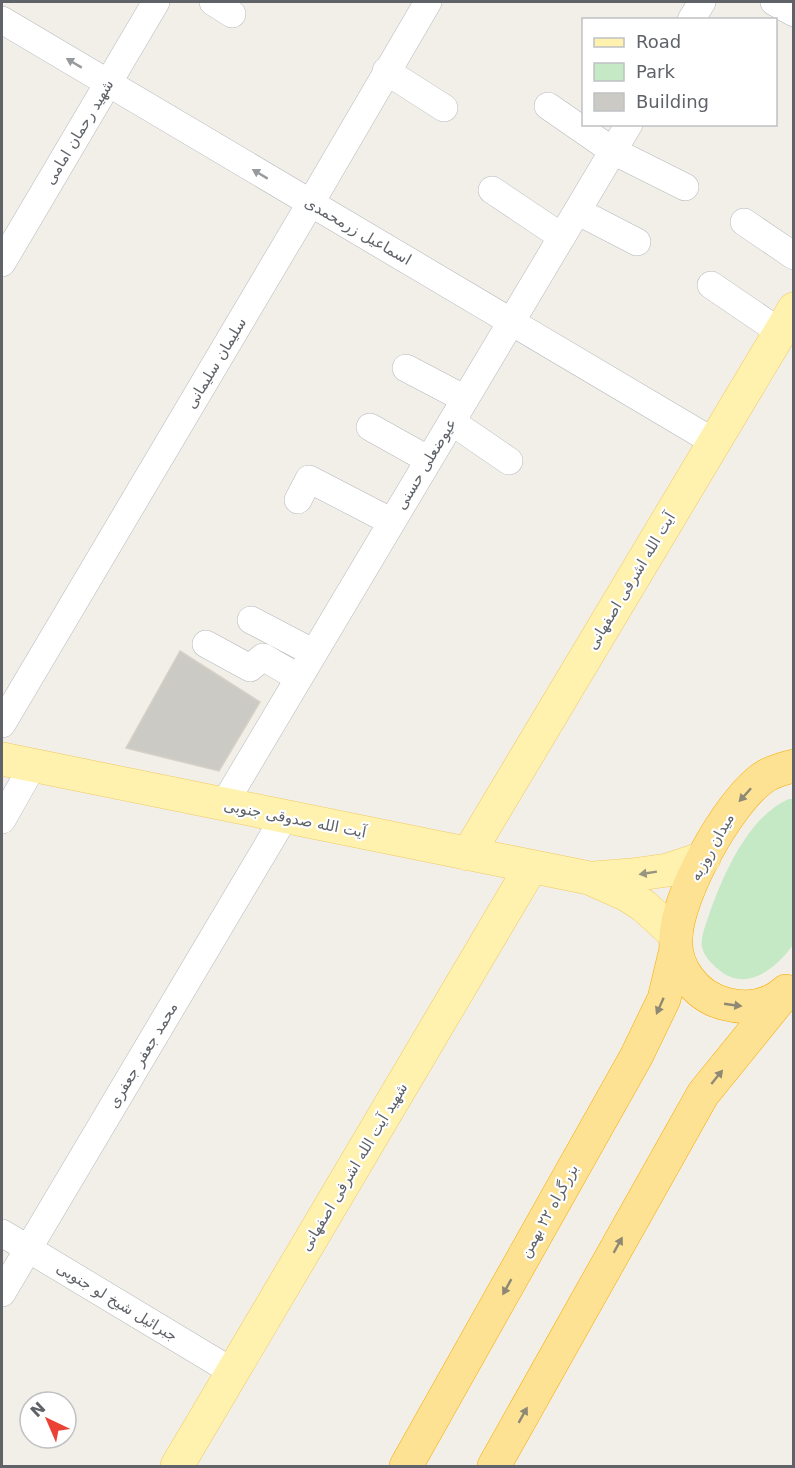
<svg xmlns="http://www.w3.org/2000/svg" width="795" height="1468" font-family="'DejaVu Sans',Vazirmatn,sans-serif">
<rect width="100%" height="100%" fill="#f1efe8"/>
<path fill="#c5e8c5" d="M789 799H794L793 945C776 968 746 994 718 969 711 963 704 956 702 947 700 938 707 921 710 912 724 873 749 816 789 799Z"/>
<path fill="#cccac5" stroke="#d6d1c6" stroke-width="1.5" d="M180 651 260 702 219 771 126 748Z"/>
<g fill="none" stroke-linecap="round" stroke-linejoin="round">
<g stroke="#b5b8bc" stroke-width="28">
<path id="minor" d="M213 2 232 14
M774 2 794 13
M2 20 714 442
M691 20 702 2
M386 71 444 108
M548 106 613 151 685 187
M492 190 562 237
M577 211 637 242
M744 222 794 256
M2 263 156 2
M711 285 780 332
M406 368 465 399
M452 422 509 461
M370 427 429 460
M298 500 309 479 392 522
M251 620 314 653
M206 644 250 668 263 657 299 678
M2 724 310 204 428 2
M224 804 629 124
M2 820 33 765
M2 1233 233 1372
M2 1293 285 816"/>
</g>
<g stroke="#f2c960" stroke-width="34">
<path id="major" d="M2 759 589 878 627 895 644 906 676 935
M468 854 794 309
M594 878 632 875 668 870 704 858
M177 1466 531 867"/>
</g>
<g stroke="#f9ab00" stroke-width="34">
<path id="highway" d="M786 991C770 1006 747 1010 726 1004 696 997 673 967 676 936 679 892 726 807 760 780 770 772 782 769 794 766
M406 1466 636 1057 664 999 676 949
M494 1466 703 1094 784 994"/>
</g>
<use href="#minor" stroke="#fff" stroke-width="27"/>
<use href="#major" stroke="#fff2af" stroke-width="33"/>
<use href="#highway" stroke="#fde293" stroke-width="33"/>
</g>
<defs><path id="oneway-solid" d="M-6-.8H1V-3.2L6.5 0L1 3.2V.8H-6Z" transform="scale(1.5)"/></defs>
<g fill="#979a9d">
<use href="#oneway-solid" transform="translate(74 63) rotate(-149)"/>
<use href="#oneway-solid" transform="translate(260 174) rotate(-149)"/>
</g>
<g fill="#8e8975">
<use href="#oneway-solid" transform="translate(745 795) rotate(132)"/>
<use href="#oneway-solid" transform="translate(733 1005) rotate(8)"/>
<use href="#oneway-solid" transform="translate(660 1006) rotate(114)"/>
<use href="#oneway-solid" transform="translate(717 1077) rotate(-51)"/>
<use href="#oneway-solid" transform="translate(618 1245) rotate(-61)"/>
<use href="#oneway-solid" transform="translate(507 1287) rotate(119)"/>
<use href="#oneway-solid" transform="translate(523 1415) rotate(-61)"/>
</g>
<use fill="#979581" href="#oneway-solid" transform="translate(648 873) rotate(171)"/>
<g text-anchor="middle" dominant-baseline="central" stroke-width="4.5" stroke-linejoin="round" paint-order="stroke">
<g font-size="15" fill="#5f6368" stroke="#fff">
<text transform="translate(79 132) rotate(-59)">شهید رحمان امامی</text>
<text transform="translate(358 231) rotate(30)">اسماعیل زرمحمدی</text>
<text transform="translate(216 363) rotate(-59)">سلیمان سلیمانی</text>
<text transform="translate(426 464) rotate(-59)">عیوضعلی حسنی</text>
<text transform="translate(631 581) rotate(-59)">آیت الله اشرفی اصفهانی</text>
<text transform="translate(295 819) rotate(11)">آیت الله صدوقی جنوبی</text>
<text transform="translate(712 847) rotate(-61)">میدان روزبه</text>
<text transform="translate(143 1055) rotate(-59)">محمد جعفر جعفری</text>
<text transform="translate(354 1167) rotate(-59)">شهید آیت الله اشرفی اصفهانی</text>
<text transform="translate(549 1211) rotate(-61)">بزرگراه ۲۲ بهمن</text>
<text transform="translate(117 1302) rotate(31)">جبرائیل شیخ لو جنوبی</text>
</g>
</g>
<rect width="795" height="1468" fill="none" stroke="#5f6368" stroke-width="6"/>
<rect x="582" y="18" width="195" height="108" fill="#ffffff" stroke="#bfc1c3" stroke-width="1.5"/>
<rect x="594" y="38" width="30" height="9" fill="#fff2af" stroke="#bfc1c3" stroke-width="1.5"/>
<text x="636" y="48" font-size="18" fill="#5f6368">Road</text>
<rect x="594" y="63" width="30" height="18" fill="#c5e8c5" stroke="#bfc1c3" stroke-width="1.5"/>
<text x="636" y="78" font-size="18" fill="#5f6368">Park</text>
<rect x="594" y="93" width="30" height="18" fill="#cccac5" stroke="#bfc1c3" stroke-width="1.5"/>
<text x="636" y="108" font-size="18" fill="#5f6368">Building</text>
<g transform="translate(48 1420) rotate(316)"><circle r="28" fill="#ffffff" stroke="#bfc1c3" stroke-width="1.5"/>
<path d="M0-4.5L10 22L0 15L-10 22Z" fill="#ea4335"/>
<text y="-9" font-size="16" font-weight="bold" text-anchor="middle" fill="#5f6368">N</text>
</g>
</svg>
